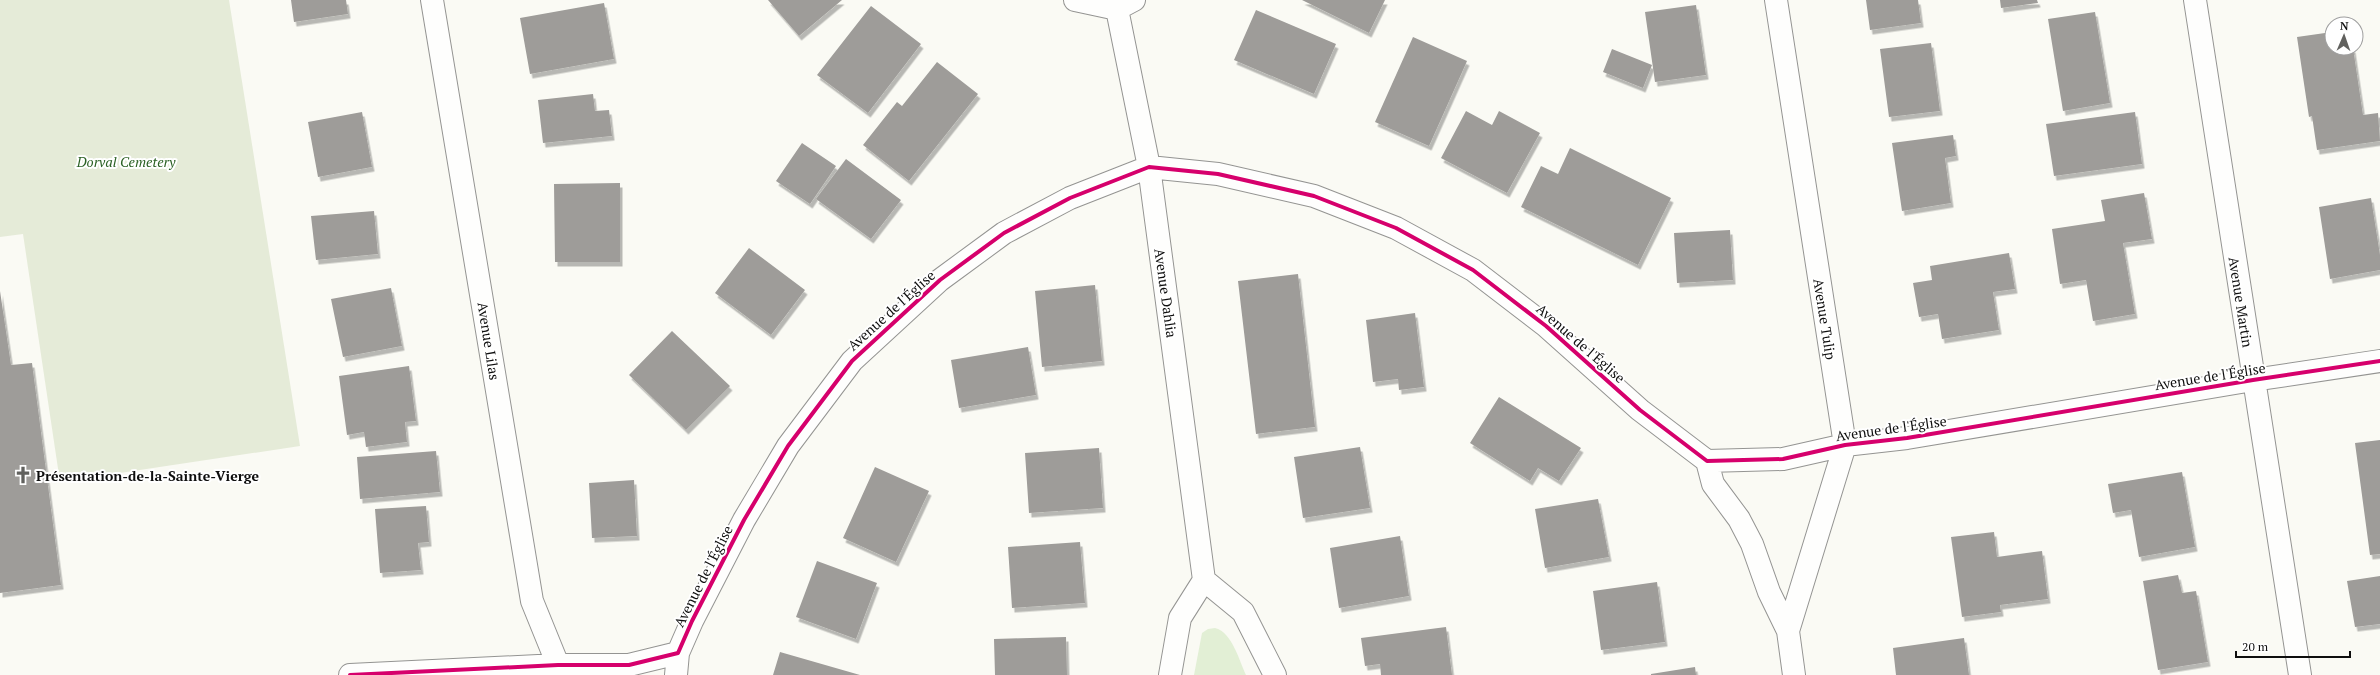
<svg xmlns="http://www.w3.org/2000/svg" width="2380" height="675" font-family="'PT Serif',serif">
<defs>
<filter id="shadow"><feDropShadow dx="2.5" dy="4.5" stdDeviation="0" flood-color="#0004"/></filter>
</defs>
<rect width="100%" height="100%" fill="#fafaf4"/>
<path fill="#e2efd5" d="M1215 628C1232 632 1239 660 1246 675H1194L1202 633 1208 629Z"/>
<path fill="#e5ebd8" d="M0 0H229L300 446 60 482 23 234 0 237Z"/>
<path fill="#9e9c99" filter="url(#shadow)" d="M291 0H346L348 14 294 22Z
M768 0H842L799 36Z
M1302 0H1385L1369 33Z
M1866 0H1918L1921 23 1870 30Z
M2000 0H2037L2038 3 2001 8Z
M604 3 614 59 530 74 520 18Z
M1696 5 1706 75 1655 82 1645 12Z
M871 6 921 44 868 113 817 75Z
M1256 10 1336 44 1314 94 1234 60Z
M2095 12 2110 103 2063 111 2048 19Z
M2332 32V48H2353L2363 115 2378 113 2380 141 2317 150 2312 116 2309 117 2297 37Z
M1413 37 1467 61 1429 146 1375 122Z
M1931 43 1940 111 1889 117 1880 49Z
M1612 49 1652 65 1643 88 1603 72Z
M937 62 978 94 909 181 863 145 897 102 902 106Z
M593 94 595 111 609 110 612 136 543 143 538 100Z
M1466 111 1492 125 1499 111 1540 133 1507 193 1441 158Z
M362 112 372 167 318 177 308 122Z
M2135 112 2142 164 2054 176 2046 124Z
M1953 135 1956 156 1945 158 1951 203 1902 211 1892 143Z
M802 143 836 166 810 204 776 181Z
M1570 148 1671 198 1638 265 1521 207 1541 166 1558 174Z
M846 159 901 200 871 239 816 199Z
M620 183V262H555L554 184Z
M2144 193 2152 239 2123 243 2135 314 2093 321 2086 280 2060 284 2052 229 2105 221 2101 200Z
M2371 198 2380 255V270L2330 279 2319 207Z
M374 211 378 254 316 260 311 216Z
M1730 230 1733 280 1677 283 1674 233Z
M749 248 805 290 771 335 715 293Z
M2009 253 2015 289 1993 292 1999 330 1942 339 1938 314 1919 317 1913 283 1932 280 1930 266Z
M1298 274 1315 427 1256 434 1238 281Z
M1095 285 1102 361 1042 367 1035 291Z
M391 288 402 346 343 357 331 299Z
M0 291 11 365 32 363 61 585 0 593Z
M1415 313 1424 387 1399 390 1398 379 1373 382 1366 320Z
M672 331 730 386 686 430 629 375Z
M1028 347 1036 395 959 408 951 360Z
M409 366 416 421 405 422 407 442 366 447 364 432 347 435 339 376Z
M1499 397 1581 448 1559 481 1538 468 1530 481 1470 443Z
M2380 440V554L2370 555 2355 443Z
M1360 447 1370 508 1303 518 1294 457Z
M1099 448 1103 508 1029 513 1025 453Z
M436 451 440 492 360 499 357 457Z
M875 467 929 491 896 562 843 538Z
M2182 472 2195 547 2139 557 2131 510 2113 513 2108 484Z
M634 480 637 536 592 538 589 483Z
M1598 499 1609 557 1545 568 1535 509Z
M426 506 429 542 418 543 421 570 380 573 375 509Z
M1994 532 1997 557 2042 551 2048 599 2000 605 2001 612 1962 617 1951 537Z
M1400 536 1409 596 1339 608 1330 548Z
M1080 542 1085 603 1012 608 1008 547Z
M817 561 877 583 856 639 796 617Z
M2178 575 2182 593 2196 591 2208 662 2158 670 2143 581Z
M2380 576V624L2355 627 2347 581Z
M1657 582 1665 642 1601 650 1593 591Z
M1446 627 1452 675H1381L1380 664 1365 666 1361 638Z
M1066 637 1067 675H995L994 639Z
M1964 638 1969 675H1896L1893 648Z
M780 652 860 675H773Z
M1695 667 1696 675H1651V674Z"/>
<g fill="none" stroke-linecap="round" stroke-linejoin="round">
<g stroke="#949492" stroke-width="24">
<path id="street" d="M432 0 532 601 558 665 566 675
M1075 0 1117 9
M1776 0 1845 445 1788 631
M2195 0 2300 675
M1117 9 1149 167 1204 580 1180 618 1170 675
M1117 9 1134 0
M1707 461 1713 484 1739 519 1752 544 1769 592 1788 631 1794 675
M1204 580 1243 612 1275 675
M350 675 558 665H629L678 653 692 621 744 520 788 446 852 361 940 280 1004 233 1070 198 1149 167 1218 174 1314 196 1396 228 1473 270 1546 326 1640 410 1707 461 1783 459 1845 445 1907 438 2253 380 2380 361
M676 675 678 653"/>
</g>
<use href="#street" stroke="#fefefd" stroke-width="22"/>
<g stroke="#fff" stroke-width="6">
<path id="cycleway" d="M350 675 558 665H629L678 653 692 621 744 520 788 446 852 361 940 280 1004 233 1070 198 1149 167 1218 174 1314 196 1396 228 1473 270 1546 326 1640 410 1707 461 1783 459 1845 445 1907 438 2253 380 2380 361"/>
</g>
<use href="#cycleway" stroke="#d6006c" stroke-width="4"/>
</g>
<defs>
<g id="church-bare" transform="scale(1.38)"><path d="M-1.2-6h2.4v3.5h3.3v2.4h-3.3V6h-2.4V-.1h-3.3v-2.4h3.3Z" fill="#61615e" stroke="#fff" stroke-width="2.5" paint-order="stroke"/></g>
</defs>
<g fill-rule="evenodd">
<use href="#church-bare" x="23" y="475"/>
</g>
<g text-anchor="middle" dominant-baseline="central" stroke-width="4" stroke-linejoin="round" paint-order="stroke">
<g font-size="14" font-style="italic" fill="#2a6023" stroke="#fff">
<text x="126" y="161">Dorval Cemetery</text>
</g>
<g font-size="14" fill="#0e0e0e" stroke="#fff">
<text transform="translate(1166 293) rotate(82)">Avenue Dahlia</text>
<text transform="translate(2241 302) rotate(81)">Avenue Martin</text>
<text transform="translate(891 310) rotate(-42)">Avenue de l'Église</text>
<text transform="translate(1825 319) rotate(81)">Avenue Tulip</text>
<text transform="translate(489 341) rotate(81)">Avenue Lilas</text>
<text transform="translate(1581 343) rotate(41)">Avenue de l'Église</text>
<text transform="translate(2210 376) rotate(-9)">Avenue de l'Église</text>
<text transform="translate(1891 428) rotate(-8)">Avenue de l'Église</text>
<text transform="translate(703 576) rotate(-63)">Avenue de l'Église</text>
</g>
<g font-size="14" font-weight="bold" fill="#0e0e0e" stroke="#fff" text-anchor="start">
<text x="36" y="475">Présentation-de-la-Sainte-Vierge</text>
</g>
</g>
<g transform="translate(2344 36) rotate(2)"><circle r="19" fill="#ffffff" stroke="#9f9f9f"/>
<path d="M0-3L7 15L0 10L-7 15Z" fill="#61615e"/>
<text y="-6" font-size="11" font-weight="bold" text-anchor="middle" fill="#0e0e0e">N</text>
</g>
<path d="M2236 651v6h114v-6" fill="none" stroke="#0e0e0e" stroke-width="2"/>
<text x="2242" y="651" font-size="12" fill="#0e0e0e" stroke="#ffffff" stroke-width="3" paint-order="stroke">20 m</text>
</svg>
